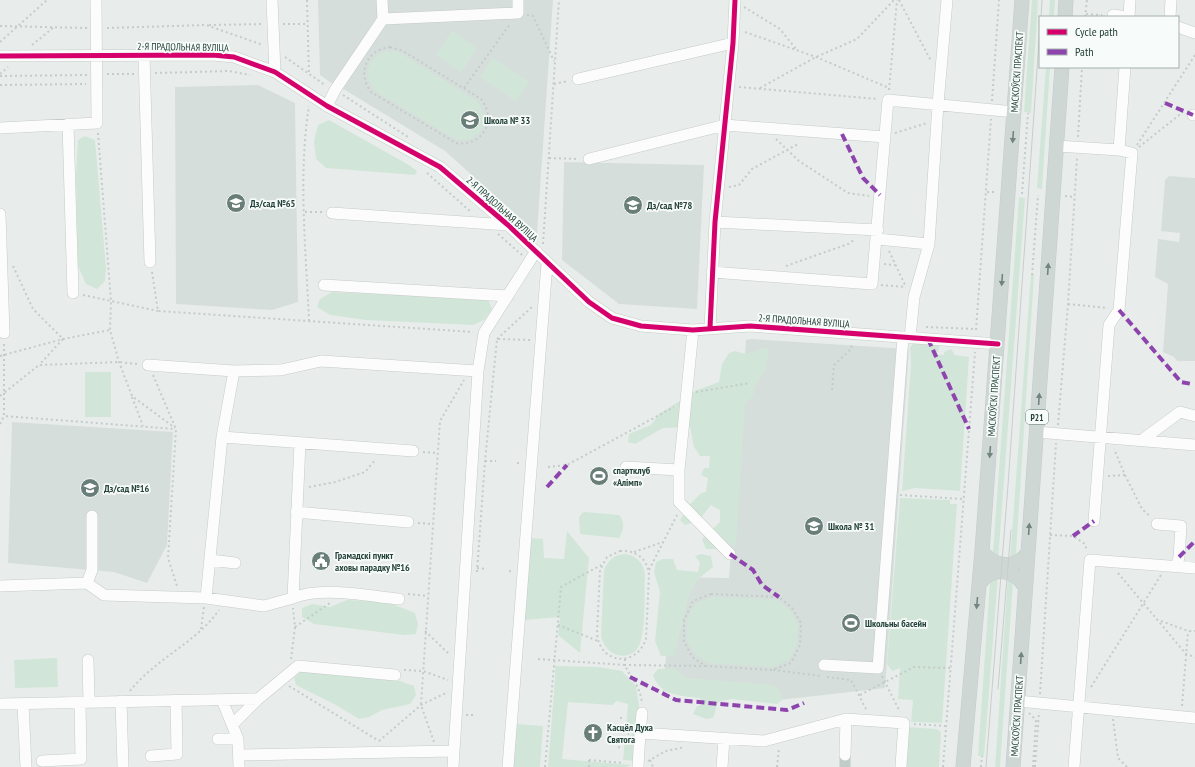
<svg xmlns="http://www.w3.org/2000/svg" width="1195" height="767" font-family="'PT Sans Narrow',sans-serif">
<rect width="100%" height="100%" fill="#e8edeb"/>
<path fill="#d6dedb" d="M318 0H553L537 233 445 151 345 90 337 87 320 75Z
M258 85 295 103 298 302 272 310 176 304 175 87Z
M564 162 704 165 697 309 619 304 562 260Z
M1169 176 1195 178V361H1177L1174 357 1163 352 1168 284 1155 277 1158 239 1179 242 1180 233 1161 231 1165 180Z
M751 339 909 349 885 688 771 701 663 691 673 577 729 578 746 340Z
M12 422 173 432 167 545 147 583 114 572 8 563Z"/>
<path fill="#d1e6d8" d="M1032 0H1038L1031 113 1024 112Z
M1050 0H1055L1054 17H1049Z
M452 31 477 48 461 72 436 55Z
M386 51 398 52 403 55 475 100C494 118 481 145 455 139L377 92C362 78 367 57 386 51Z
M493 58 529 82 516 101 480 77Z
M1046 67H1050L1042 189 1037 188Z
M329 120 409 165 417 171 415 175 326 168 316 159 314 141 318 125Z
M85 136 95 140 106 268 105 281 97 289 86 284 78 266 76 176 78 140Z
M1019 197 1025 198 998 561 994 557 993 552Z
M1039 198 1016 553 1014 559 1010 561 1031 274H1034Z
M332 292 488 299 492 309 484 320 473 325 366 320 330 315 317 307 320 299Z
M915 342 940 344 938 352 935 354 944 355V352L951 349 955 355 969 357 960 491 915 488 902 491 911 364 910 347Z
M767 347 769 352 765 369 754 388 753 397 745 403 736 544 730 549H706L702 539 720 522V510L711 505 698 521 685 525 680 520 691 503 701 493 706 492 708 478 701 475 704 468H709L710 456H700L694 447 690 427 663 428 635 444 628 442 629 434 651 425 659 414 697 390 719 382 722 364 729 353 735 351 746 354Z
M85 372H111V417H85Z
M900 498 950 500V504H957L942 723 911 722 913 700 898 699 900 668 892 671 887 664Z
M585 512 619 515C625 521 624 531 619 538L580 534 579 517 582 513Z
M567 531 589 558 580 653 558 635 560 617 524 620 528 538 543 539 544 558 564 559Z
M625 554C636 555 644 563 645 575 644 595 646 621 641 640 636 664 604 659 601 635L604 570C608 560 614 555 625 554Z
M701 554 711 556 713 567 698 579 689 595 674 656H661L655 641 660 592 654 572 656 562 663 559H673L677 570 698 572 700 563 695 556Z
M998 575 984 756H978L990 581Z
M1008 577 1013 582 1000 767H995Z
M712 597 777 600 790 610 798 624 797 644 789 660 772 667 708 663 695 654 687 640V620L695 604Z
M347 600 387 602 415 613 418 624 416 634 404 635 314 624 302 617V608L312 604 330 607Z
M57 658 58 687 15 688 14 660Z
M555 666 599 667 622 671 636 686 639 706 635 761 623 760 625 739H631L632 728H626L628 704 617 701 612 705 568 702 562 759 631 765 626 767H548L555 679Z
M673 668 686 678 772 685 779 689 783 699 777 704 731 699 718 702 713 718 706 719 693 714 697 706 703 704 700 698C682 696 660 696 653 675L658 669Z
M302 671 400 681 414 686 416 695 410 704 382 710 369 717 359 719 336 705 296 685 294 678Z
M516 724 543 726 540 767H513Z
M906 727 937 729 941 732 939 767H904Z"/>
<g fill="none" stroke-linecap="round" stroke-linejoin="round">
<path stroke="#c1cbc8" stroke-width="11" stroke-dasharray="11 5.5" stroke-linecap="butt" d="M845 767V755"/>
<g stroke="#c5cac8" stroke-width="12">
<path id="minor" d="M272 0 275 72
M382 0 383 19 518 13V0
M1113 15 1128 17
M1129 17 1130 0
M1170 17 1171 0
M1178 27 1195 33
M144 55 150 262
M0 56 213 55 234 57 275 72 327 106 440 167 508 225 589 302 612 318 641 326 693 330 750 326 998 344
M578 79 733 43
M327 106 335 90 383 19
M1193 115H1195
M68 124 73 293
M0 128 97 123 96 0
M1057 146 1119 150 1125 67
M589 159 725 125 885 137
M332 213 508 225
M0 214 4 333
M715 222 878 230
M877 239 929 244
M712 272 872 284 888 100 1015 112
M324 285 508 296
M710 328 715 222 733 43 735 0
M910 338 914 297 929 244 938 104 947 0
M148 365 234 371 222 437 206 598
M234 371 281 370 321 361 478 371
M1036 432 1195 445
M222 437 413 451
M1142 440 1180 412 1195 416
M626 467 679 470 693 330
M679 470V502L730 554
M296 512 408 522
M1094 521 1109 325 1119 310 1132 153 1119 150
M1157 524 1181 526 1179 557 1177 566
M210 560 235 563
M87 583 92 570V516
M0 586 87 583 104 595 206 598 264 606 293 598 300 443
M293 598C322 586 367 596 399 599
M88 660 89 702
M824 665 878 668 903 337
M222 700 238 739 239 767
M121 701 123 767
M1018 701 1195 718
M0 704 258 699
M23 704 26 767
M233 724 258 699 298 666 395 675
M640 733 642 713
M218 739H238
M239 755 454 751
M845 755 846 719
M151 756 177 754 176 700
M42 761 81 759 80 703
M453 767 478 371 484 333 536 251
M508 767 547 263
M638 767 640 733 764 741 846 719 904 723 901 766
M722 767 724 739
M1074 767 1090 560 1195 568"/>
</g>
<g stroke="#c3ccc9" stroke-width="15">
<path id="major" d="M1065 17 1066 0
M982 551C994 568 1014 569 1027 554
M979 584C992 566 1014 568 1025 587
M963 767 982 551 1022 0
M1013 767 1062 67"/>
</g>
<path stroke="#c3ccca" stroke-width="2" stroke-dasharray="2 3" stroke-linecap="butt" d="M307 0 309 75
M899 0 931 61
M744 7 780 29 796 49
M1086 14 1102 15
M527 15 533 16 554 61
M1085 17 1087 0
M283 24H308
M209 25 263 24
M0 26 87 28
M107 28 206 25 263 45
M745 32 816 57 889 88
M0 42 47 0
M32 45 54 27
M390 47 403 51 481 99C498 121 482 147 456 143L371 92C357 73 366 50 390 47Z
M285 57 325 85
M155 73 229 71 250 75
M0 74 8 67
M107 74H135
M0 76 87 75
M554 84 568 81
M0 85 86 84
M739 87 878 99
M464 88 510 24
M760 88 816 57 857 39 894 0
M889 90 897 0
M343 95 408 137
M992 101 999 0
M98 133 111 301 110 330 119 362 132 396 175 428
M895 133 927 123
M1078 137 1082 67
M776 139 799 161 848 193 869 196
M1137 145 1195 55
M1139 147 1183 112
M549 158 579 159
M427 173 471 212
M729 187 739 185 752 169 798 144
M987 192H995
M1022 194 1028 113
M1065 196 1074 197
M305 212H323
M498 234 522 255
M543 244 559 0
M889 251 906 287
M884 264 895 265
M13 266 33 309 63 339 39 365
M786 266 848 244 854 240
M152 272 158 311 473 332
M1032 275 1038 195
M881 285 906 287
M83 295 158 311
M1068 304 1108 308
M309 321C306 252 298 174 309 106
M926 327 976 329
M976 330 991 119
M497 339 533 306
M4 344V393L39 365 119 362 137 364
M0 356 63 339 110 330
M153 375 176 429 168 558 177 586
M832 390 834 365 851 349 852 344
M696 392 750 383
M4 393V416L175 429
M0 396 4 393
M132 397 143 426
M0 424 4 416
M1058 425 1068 304 1077 158
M423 452 437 453
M485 461H496
M517 463H522
M548 467 567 465 674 407
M1125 475 1142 509 1151 517
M1108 476 1125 475 1114 449
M309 487 335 482 365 472 376 459
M900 495 963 499
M418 523 433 524
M1050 535 1073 536 1085 544 1087 551
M620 551C636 550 648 559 649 575L646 639C636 668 600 664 597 634L600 570 607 557Z
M634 552 663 542
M477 568 487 569
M649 570 677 515
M509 571 514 572
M477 572 485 461 497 339 532 340
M1118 573 1186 654 1195 657
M408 594 428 596
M711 594 779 597 792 608 801 623 800 645 791 663 772 670 706 666 692 657 684 641V620L693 601Z
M1161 621 1188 631H1195
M558 625 598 641
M295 627 330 603
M201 629 204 607
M425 631 449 654
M291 659 295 627 293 608
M538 659 625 665C632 682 640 684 642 704
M625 659V665L705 666
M404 670 423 671 448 680
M773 670 822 676
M882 676 900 712
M827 677 851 680 867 711
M289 686 379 741
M1091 687 1161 575
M130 691C155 659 196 643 219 610
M1040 694 1056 443
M860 695 914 667 950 668
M1182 706 1188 631
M1029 713 1036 720 1033 767
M466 715H476
M620 718H624
M1113 719 1118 758 1127 767
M914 724 945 726
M623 733 629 734
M379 741 421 705 448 692
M434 742 421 705 440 421 464 380
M618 747 621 748
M589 760 624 763
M650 760 653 767
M648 761 666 751 685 747
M545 767 561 587 601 565
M589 767V760
M777 767 779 748
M943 767 975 352
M981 767 982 756
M1035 767 1039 712"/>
<use href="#minor" stroke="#fcfcfc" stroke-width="11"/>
<use href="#major" stroke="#cfd7d5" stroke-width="14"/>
<path stroke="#c9cdcc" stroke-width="1" d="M1041 17 1042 0
M998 689 1011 530
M986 767 1008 485 1040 27"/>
<path stroke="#8e44ad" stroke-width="4" stroke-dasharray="8 4" stroke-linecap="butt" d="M1165 103 1193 115
M842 134 863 178 880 195
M1119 310 1181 382 1192 384
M928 339 969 429
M547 487 567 465
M1073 536 1094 521
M730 554 753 570 762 585 779 597
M1179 557 1195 541
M630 677 676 700 787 710 804 703"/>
<g stroke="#f7fbf9" stroke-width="8">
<path id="cycleway" d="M0 56 213 55 234 57 275 72 327 106 440 167 508 225 589 302 612 318 641 326 693 330 750 326 998 344
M710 328 715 222 733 43 735 0"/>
</g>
<use href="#cycleway" stroke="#d6006c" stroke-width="5"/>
</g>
<defs><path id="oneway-solid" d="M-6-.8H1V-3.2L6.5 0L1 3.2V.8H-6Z"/></defs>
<g fill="#718580">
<use href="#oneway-solid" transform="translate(1013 137) rotate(94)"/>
<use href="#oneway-solid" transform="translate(1048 269) rotate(-86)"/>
<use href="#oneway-solid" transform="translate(1002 280) rotate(94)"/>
<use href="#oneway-solid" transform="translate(1039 399) rotate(-86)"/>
<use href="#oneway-solid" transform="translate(990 452) rotate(94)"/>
<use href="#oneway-solid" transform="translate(1029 529) rotate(-86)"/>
<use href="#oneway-solid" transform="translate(977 603) rotate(95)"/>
<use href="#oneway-solid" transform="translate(1021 658) rotate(-86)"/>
</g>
<defs>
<g id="school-disc" transform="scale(1)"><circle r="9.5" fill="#697e78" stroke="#f7fbf9"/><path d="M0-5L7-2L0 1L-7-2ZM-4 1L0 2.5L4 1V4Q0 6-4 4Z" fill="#fff"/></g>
<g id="stadium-disc" transform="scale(1)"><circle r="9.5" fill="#697e78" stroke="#f7fbf9"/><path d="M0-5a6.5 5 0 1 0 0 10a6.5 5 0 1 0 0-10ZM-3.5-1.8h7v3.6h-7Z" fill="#fff"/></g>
<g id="civic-disc" transform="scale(1)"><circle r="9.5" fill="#697e78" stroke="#f7fbf9"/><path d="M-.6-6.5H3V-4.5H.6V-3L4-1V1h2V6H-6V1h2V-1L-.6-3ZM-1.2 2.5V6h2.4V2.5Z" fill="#fff"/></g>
<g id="church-disc" transform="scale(1)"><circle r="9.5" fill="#697e78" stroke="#f7fbf9"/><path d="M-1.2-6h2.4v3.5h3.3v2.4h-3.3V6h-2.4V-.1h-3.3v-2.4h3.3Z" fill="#fff"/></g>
</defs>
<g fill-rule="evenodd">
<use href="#school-disc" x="470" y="120"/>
<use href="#school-disc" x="236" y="203"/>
<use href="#school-disc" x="633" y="205"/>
<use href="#stadium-disc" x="599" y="476"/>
<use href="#school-disc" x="90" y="488"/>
<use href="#school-disc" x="814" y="526"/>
<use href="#civic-disc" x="321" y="561"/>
<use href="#stadium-disc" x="851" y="623"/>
<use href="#church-disc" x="593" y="733"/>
</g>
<g text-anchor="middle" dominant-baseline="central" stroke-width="3.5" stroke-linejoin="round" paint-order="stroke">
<rect fill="#f7fbf9" stroke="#637a73" stroke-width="1" x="1026" y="410" width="22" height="14" rx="3"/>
<g font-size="9" font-weight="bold" fill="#24423a">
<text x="1037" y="417">Р21</text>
</g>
<g font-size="10" fill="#24423a" stroke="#f7fbf9">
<text transform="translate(183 47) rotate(1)">2-Я ПРАДОЛЬНАЯ ВУЛІЦА</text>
<text transform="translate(1017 72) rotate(-86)">МАСКОЎСКІ ПРАСПЕКТ</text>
<text transform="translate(502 209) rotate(42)">2-Я ПРАДОЛЬНАЯ ВУЛІЦА</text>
<text transform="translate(804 321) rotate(4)">2-Я ПРАДОЛЬНАЯ ВУЛІЦА</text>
<text transform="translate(994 396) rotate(-86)">МАСКОЎСКІ ПРАСПЕКТ</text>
<text transform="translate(1017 716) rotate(-86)">МАСКОЎСКІ ПРАСПЕКТ</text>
</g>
<g font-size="10" font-weight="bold" fill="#24423a" stroke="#f7fbf9" text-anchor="start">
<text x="484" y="120">Школа № 33</text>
<text x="250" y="203">Дз/сад №65</text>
<text x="647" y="205">Дз/сад №78</text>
<text x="613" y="470">спартклуб<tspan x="613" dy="12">«Алімп»</tspan></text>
<text x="104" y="488">Дз/сад №16</text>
<text x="828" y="526">Школа № 31</text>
<text x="335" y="555">Грамадскі пункт<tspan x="335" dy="12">аховы парадку №16</tspan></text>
<text x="865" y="623">Школьны басейн</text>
<text x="607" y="727">Касцёл Духа<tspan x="607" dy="12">Святога</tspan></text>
</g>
</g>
<rect x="1039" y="16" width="140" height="52" fill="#f7fbf9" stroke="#a3b1ad"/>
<rect x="1047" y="29" width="20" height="6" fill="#d6006c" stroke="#a3b1ad"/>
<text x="1075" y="36" font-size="12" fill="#24423a">Cycle path</text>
<rect x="1047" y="49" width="20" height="6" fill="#8e44ad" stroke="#a3b1ad"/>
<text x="1075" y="56" font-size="12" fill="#24423a">Path</text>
</svg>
